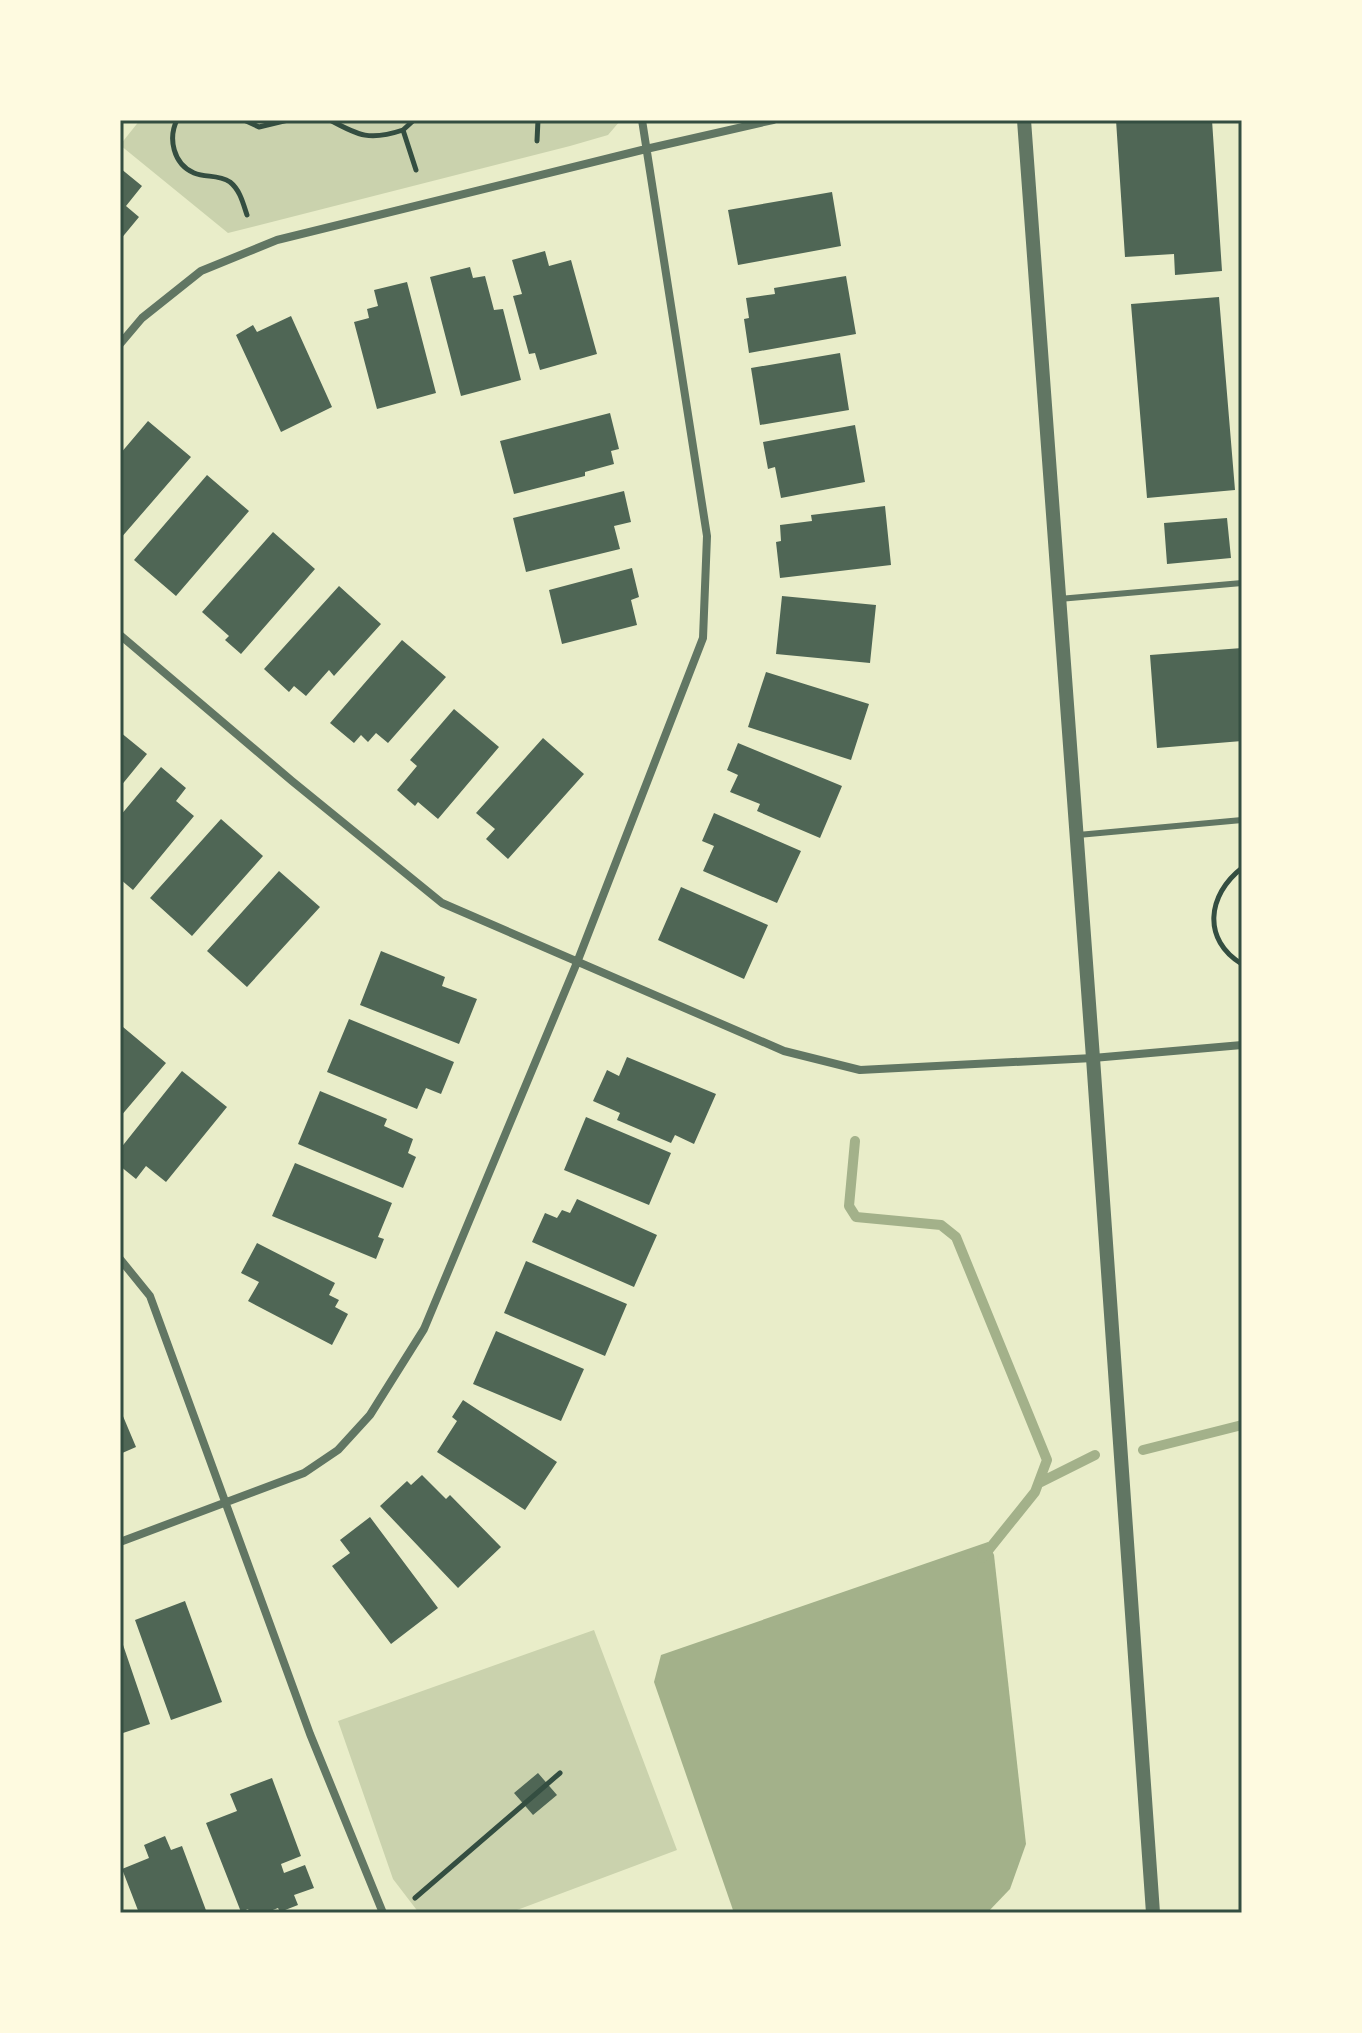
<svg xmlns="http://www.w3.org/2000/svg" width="1362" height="2033" font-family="Signika,sans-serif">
<rect width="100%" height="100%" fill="#e9edc9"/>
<path fill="#cad2ad" d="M140 120H619L620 121 608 135 570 146 228 233 120 145Z
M594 1630 677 1850 509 1913H419L393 1879 338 1721Z"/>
<path fill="#a3b18a" d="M988 1542 994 1555 1026 1844 1010 1889 987 1913H734L654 1682 661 1655Z"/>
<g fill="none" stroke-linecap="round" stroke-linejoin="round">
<path stroke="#a3b18a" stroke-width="10" d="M855 1141 849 1206 856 1217 941 1225 956 1237 1047 1460 1035 1492 982 1558
M1143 1450 1242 1425
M1039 1483 1095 1455"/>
</g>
<path fill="#4f6655" d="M1116 120H1212L1222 271 1175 275 1174 254 1125 257Z
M120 168 142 186 126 206 139 217 120 240Z
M832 192 841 246 738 265 728 210Z
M545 251 549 266 571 260 597 354 540 370 535 353 529 354 513 296 522 294 512 260Z
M470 267 473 278 485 276 494 310 503 309 521 380 461 396 430 277Z
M846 276 856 334 749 353 744 319 749 318 746 298 775 294 774 288Z
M407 282 436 393 377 409 354 322 369 318 367 309 378 306 374 290Z
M1219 297 1235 490 1147 498 1131 304Z
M291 316 332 407 281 432 236 335 253 325 257 332Z
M840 353 849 410 760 425 751 368Z
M610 413 619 449 611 451 614 464 585 472V476L514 494 500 441Z
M148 421 191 457 120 539V454Z
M855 425 865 482 781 498 775 467 768 469 763 442Z
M207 475 249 511 176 596 134 560Z
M624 491 631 522 614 526 620 549 526 572 513 518Z
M885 506 891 565 780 578 776 542 781 541 780 525 812 521 811 515Z
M1227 518 1231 558 1167 564 1164 523Z
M273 532 315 569 241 654 225 640 229 636 202 612Z
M632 568 639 597 631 600 637 625 562 644 549 590Z
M339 586 381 624 334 676 329 670 306 696 294 686 289 692 264 669Z
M782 596 876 605 870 663 776 654Z
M402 640 446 677 388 743 376 733 368 742 361 735 354 743 330 723Z
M1242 648V741L1157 748 1150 655Z
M766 672 869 704 851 760 748 727Z
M454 709 499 747 438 819 418 802 415 806 397 790 417 766 410 760Z
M120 732 147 754 120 787Z
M543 738 584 774 508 859 486 839 495 829 476 813Z
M738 743 842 786 820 838 757 811 760 804 730 792 738 775 727 770Z
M161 767 186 788 176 801 194 816 133 890 120 879V816Z
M714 813 801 851 777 903 703 871 714 846 702 841Z
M221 819 263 856 192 936 150 898Z
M279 871 320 907 247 987 207 951Z
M681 887 768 925 744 979 658 940Z
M381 951 445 977 442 986 477 999 459 1044 360 1005Z
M349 1019 454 1062 441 1094 426 1088 417 1109 327 1072Z
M123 1027 166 1063 120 1117V1030Z
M627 1057 716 1094 694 1144 675 1135 671 1143 617 1120 620 1113 593 1101 607 1070 619 1076Z
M182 1071 227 1107 166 1182 146 1166 136 1179 120 1166V1149Z
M320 1091 387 1119 384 1126 413 1139 408 1153 416 1157 403 1188 298 1144Z
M586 1117 671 1153 649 1205 564 1170Z
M295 1163 392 1203 378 1237 384 1239 376 1259 272 1216Z
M577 1199 657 1235 634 1287 532 1242 545 1213 557 1218 562 1210 570 1213Z
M257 1243 335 1283 329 1295 339 1300 335 1307 348 1314 332 1345 248 1301 259 1282 241 1273Z
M526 1261 627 1304 605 1356 504 1313Z
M496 1331 584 1369 561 1421 473 1384Z
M463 1400 557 1462 525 1510 437 1452 457 1421 452 1417Z
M120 1409 136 1447 120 1454Z
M422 1475 446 1499 450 1495 501 1547 458 1588 380 1506 407 1481 411 1485Z
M370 1517 438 1608 391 1644 332 1566 350 1553 340 1540Z
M185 1601 222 1702 171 1720 135 1620Z
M120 1636 150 1724 120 1734Z
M538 1773 557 1795 533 1815 514 1793Z
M272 1778 301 1856 281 1864 284 1873 305 1865 314 1888 294 1895 298 1905 280 1912 278 1908 265 1913H250L248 1909 241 1912 206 1823 237 1811 230 1794Z
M165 1836 171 1850 182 1846 207 1913H139L122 1869 149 1858 144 1845Z"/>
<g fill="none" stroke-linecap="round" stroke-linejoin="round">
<path stroke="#344e41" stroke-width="5" d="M177 120C168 138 173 164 194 173 206 178 218 174 230 182 240 190 243 203 247 215
M244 120 259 127 288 120
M330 120C359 136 370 141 403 130
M414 120 403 130 416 170
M537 141 538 120
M1242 868C1207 895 1202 940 1242 964
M415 1898 560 1773"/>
<path stroke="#617663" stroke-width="6" d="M1059 599 1242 583
M1078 835 1242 820"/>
<path stroke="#617663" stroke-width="8" d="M120 344 142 318 201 271 277 240 646 149 773 120
M120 635 292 781 442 903 784 1051 860 1070 1093 1058 1242 1045
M120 1259 150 1296 310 1734 383 1913
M120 1542 304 1473 338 1450 370 1415 424 1329 578 960 703 638 707 536 642 120"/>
<path stroke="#617663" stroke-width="14" d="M1024 120 1093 1058 1153 1913"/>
</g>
<rect width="1362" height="2033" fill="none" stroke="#fefae0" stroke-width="244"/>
<rect x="122" y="122" width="1118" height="1789" fill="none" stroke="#344e41" stroke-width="3"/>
</svg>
